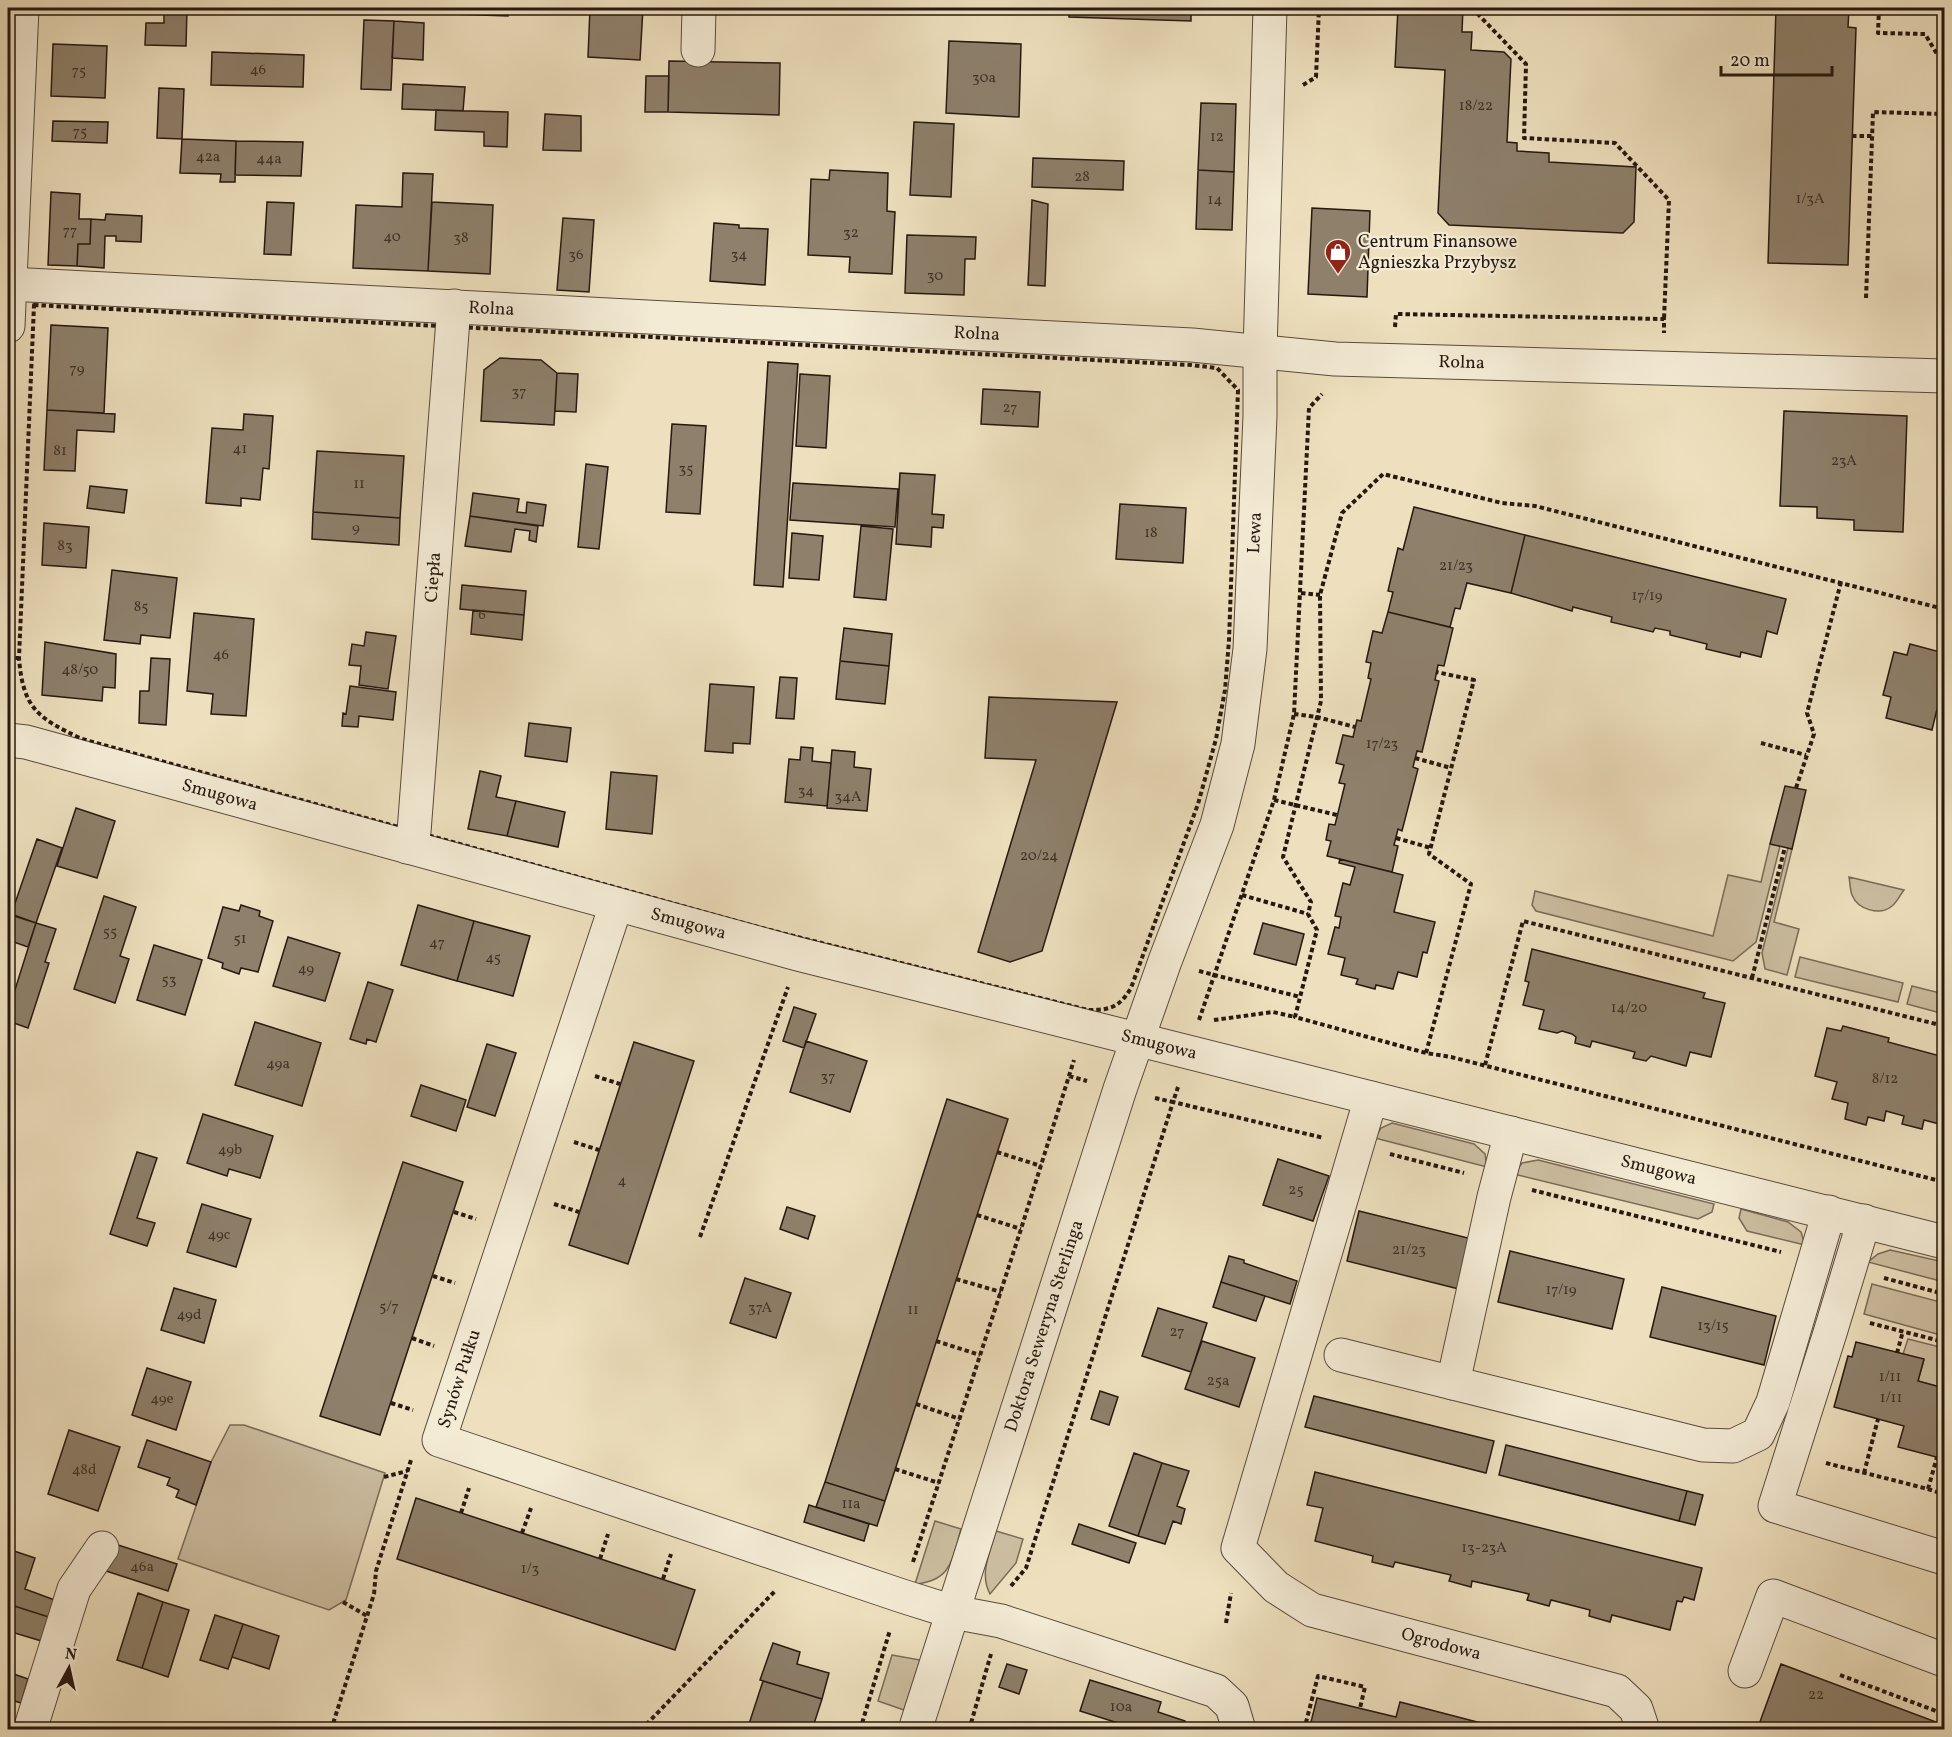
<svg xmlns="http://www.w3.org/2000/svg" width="1952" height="1737" font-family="Vollkorn,serif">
<rect width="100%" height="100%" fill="#eee0be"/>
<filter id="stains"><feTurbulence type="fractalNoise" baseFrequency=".00333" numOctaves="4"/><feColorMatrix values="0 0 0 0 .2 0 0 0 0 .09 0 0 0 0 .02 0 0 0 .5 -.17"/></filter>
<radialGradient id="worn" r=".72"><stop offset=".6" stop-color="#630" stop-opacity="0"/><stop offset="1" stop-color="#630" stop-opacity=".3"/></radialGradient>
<path fill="#ccbea1" stroke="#796b59" stroke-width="1.5" d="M1770 844 1780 846 1756 942 1733 961 1536 911 1532 905 1535 891 1713 936 1728 875 1761 882Z
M1788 848 1792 849 1774 922 1799 929 1787 975 1765 969 1762 953Z
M1849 877 1904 890C1900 895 1897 902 1892 906 1880 916 1858 910 1852 895 1850 890 1850 882 1849 877Z
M1800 957 1903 983 1898 1002 1795 977Z
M1912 986 1944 994V1014L1907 1004Z
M1392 1123 1474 1144 1485 1154 1487 1167 1375 1138 1381 1128Z
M1538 1160 1714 1204 1712 1212 1698 1219 1514 1174 1522 1163Z
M1741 1209 1788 1222 1801 1232 1805 1245 1747 1231 1739 1218Z
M1890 1250 1944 1262V1282L1868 1262 1878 1254Z
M1872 1284 1944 1303V1336L1864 1314Z
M1908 1339 1944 1348V1388L1918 1381 1924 1360 1903 1354Z
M230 1425H244L385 1473 346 1600 329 1610 178 1559 211 1462Z
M935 1521 961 1529C952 1559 952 1581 915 1584Z
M996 1531 1023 1539 1016 1563 990 1594C979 1574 990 1552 996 1531Z
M892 1655 920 1660 904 1710 878 1701Z"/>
<path fill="#8e806b" stroke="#261811" stroke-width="1.5" d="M79 8H143V10Z
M164 8H187L186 46 145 45 146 23H164Z
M452 8H508V16L452 14Z
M590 8H643L640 60 588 57Z
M1070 8H1191V21L1069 17Z
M1398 8H1463L1462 32H1472L1471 50 1504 52 1511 59 1507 142 1517 143V151L1549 153V162L1636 167 1634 222 1623 233 1449 225 1438 213 1445 70 1395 67Z
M1776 8H1849L1848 27 1856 28 1848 265 1768 263Z
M364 20 394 21 391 90 361 89Z
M394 21 424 23 423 60 392 58Z
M949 41 1021 44 1019 117 946 113Z
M53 44 107 46 105 98 51 96Z
M212 52 304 55 303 87 211 85Z
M669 61 780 63 779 115 668 112Z
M646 76H669L668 112H645Z
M403 84 465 87 463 111 402 109Z
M159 88 184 89 182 139 157 138Z
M1201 103 1236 104 1234 172 1198 170Z
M436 110 508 112 507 147 484 146V132L435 130Z
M545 114 581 116V151L543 150Z
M53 121 108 122 107 143 52 141Z
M914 122 954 124 951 197 910 195Z
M182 139 236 141 235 182H220L221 174 180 173Z
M236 141 303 142 301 176 235 175Z
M1033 158 1124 161 1123 190 1032 187Z
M830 170 888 173 887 211 895 212 892 274 849 272 850 257 808 255 811 179 829 180Z
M1198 170 1234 172 1232 230 1196 229Z
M403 173 433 174 428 271 353 268 356 205 402 207Z
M51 192 80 194 79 219H91L90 244H78L77 266 48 265Z
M1032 200 1048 204 1045 286 1028 285Z
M267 202 294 203 291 255 264 254Z
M432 202 493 205 490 274 428 271Z
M1312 208 1370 211 1367 297 1308 294Z
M106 214 142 216 141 242 116 241V236H105L104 268 77 266 78 244H90L91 219 105 220Z
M563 218 594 220 589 292 557 290Z
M714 223 739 225V228L768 229 765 285 710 281Z
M907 235 976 237 975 259H965L964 295 905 293Z
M51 325 108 328 104 413 47 410Z
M500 358 541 360 557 373 554 425 481 421 484 370Z
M768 362 798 364 783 587 754 585Z
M557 373 578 374 576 412 555 411Z
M800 374 830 376 826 448 796 446Z
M983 389 1040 392 1038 427 981 424Z
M47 410 115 414 114 432 77 430 75 471 44 470Z
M1784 411 1907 416 1903 532 1854 530V520L1817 518V507L1780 506Z
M244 414 273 416 269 469 263 468 260 500 241 498V506L206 503 212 428 243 430Z
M672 424 706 426 700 514 666 512Z
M317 451 404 456 400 518 313 512Z
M586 464 608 467 599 549 578 547Z
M900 473 935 475 932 514 944 515 943 528 932 527 931 547 896 544Z
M793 483 898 489 895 527 790 520Z
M90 486 127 490 124 513 87 508Z
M473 493 519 499 517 512 526 513 527 502 546 505 543 526 470 516Z
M1120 504 1186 508 1183 563 1116 559Z
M1414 507 1525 535 1511 593 1467 583 1460 609 1455 608 1450 627 1388 612 1393 592 1388 591 1398 548 1403 550Z
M313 512 400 518 399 545 312 539Z
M470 516 538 526 536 542 529 540 530 531 515 529 511 552 465 546Z
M44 523 89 527 86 568 42 565Z
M861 526 893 529 886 600 854 597Z
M792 533 823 536 819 580 789 578Z
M1525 535 1786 599 1777 634 1767 631 1761 657 1741 652 1740 657 1706 649 1707 644 1670 635V631L1655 628 1653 632 1611 622 1612 617 1573 607 1572 611 1511 593Z
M112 570 177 578 170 638 141 635 140 644 104 640Z
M462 585 526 591 524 615 460 609Z
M473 610 524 615 522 640 471 634Z
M1388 612 1453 628 1444 666 1438 665 1435 680 1439 681 1422 752 1417 751 1413 767 1418 769 1402 831 1398 829 1394 845 1398 846 1392 872 1327 856 1331 841 1326 840 1329 824 1335 825 1345 784 1339 783 1344 765 1336 763 1343 735 1353 737 1357 720 1361 721 1371 679 1368 678 1371 663 1366 662 1373 631 1382 633Z
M194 613 254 619 246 716 211 714 213 694 187 691Z
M844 628 892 634 889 666 840 661Z
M366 632 396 636 388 689 359 685 361 666 349 665 352 644 364 646Z
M45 642 116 654 115 688 103 687 102 701 42 695Z
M1910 644 1944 653V710L1937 709 1932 730 1886 718 1891 697 1883 695 1894 652 1907 655Z
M151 658 170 659 166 725 139 723 140 691H149Z
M840 661 889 666 885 704 836 699Z
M780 677 797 678 794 719 776 718Z
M710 684 754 687 750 744 733 743V753L705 751Z
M350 686 396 692 393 720 359 716 358 727 342 726 343 713 346 714Z
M989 697 1117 702 1042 951 1010 962 978 952 1036 760 985 758Z
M529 723 571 728 567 762 525 756Z
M801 747 813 748 812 761 831 763 827 806 785 802 789 759 800 760Z
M832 750 855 752 854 767 871 769 867 811 827 808Z
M480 771 501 776 496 797 516 801 507 836 468 829Z
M611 772 657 776 652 834 606 829Z
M1785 786 1806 790 1792 849 1770 844Z
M516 801 565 812 558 847 507 836Z
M76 808 115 821 97 878 57 866Z
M37 839 62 848 36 923 11 915Z
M1340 859 1403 875 1394 912 1435 922 1427 953 1423 952 1417 977 1398 972 1393 989 1376 985 1375 989 1356 984 1358 979 1341 975 1345 958 1328 954 1335 927 1339 928 1341 917 1335 916 1343 883 1350 885 1355 867 1339 863Z
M104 896 136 907 120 956 129 959 115 1003 74 989Z
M241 905 260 911 259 916 273 921 258 972 241 968 239 974 222 968 223 963 208 958 223 907 239 911Z
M418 905 474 921 457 981 401 965Z
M8 913 36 923 28 947 8 940Z
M474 921 530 936 513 996 457 981Z
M36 923 56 929 45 962 49 963 28 1028 8 1021V1012Z
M1263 923 1304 934 1296 965 1254 954Z
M288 937 340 953 325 1001 273 986Z
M154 945 202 960 185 1015 137 1000Z
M1532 949 1705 993 1703 998 1725 1003 1711 1057 1690 1052 1686 1066 1651 1056 1646 1061 1633 1058 1635 1052 1592 1041 1590 1047 1575 1043 1576 1037 1572 1034 1562 1031 1557 1033 1539 1029 1544 1010 1523 1005 1529 982 1525 981Z
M368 982 393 990 376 1042 367 1039 366 1044 350 1039Z
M794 1007 816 1014 804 1048 783 1041Z
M255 1022 321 1043 302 1106 235 1085Z
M1843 1026 1889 1038 1888 1042 1944 1057V1135L1940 1134 1943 1125 1924 1120 1922 1129 1902 1124 1904 1116 1886 1111 1884 1121 1868 1117 1866 1125 1845 1119 1848 1103 1832 1099 1837 1082 1815 1076 1827 1028 1841 1031Z
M806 1041 867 1061 850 1112 790 1092Z
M634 1042 694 1061 628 1264 569 1245Z
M487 1044 516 1053 495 1116 467 1107Z
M421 1085 466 1100 456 1131 411 1116Z
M947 1099 1008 1119 885 1501 825 1482Z
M203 1114 273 1136 260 1178 229 1169 227 1176 187 1163Z
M137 1152 157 1158 137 1218 155 1223 147 1246 110 1234Z
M1278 1159 1329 1176 1313 1221 1263 1205Z
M403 1162 463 1182 380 1435 320 1416Z
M202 1204 251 1219 236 1267 187 1252Z
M787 1207 815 1216 808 1239 780 1229Z
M1359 1211 1472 1239 1459 1289 1347 1261Z
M1510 1251 1624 1279 1612 1329 1498 1302Z
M1229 1256 1244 1260V1263L1297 1281 1290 1304 1221 1282Z
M745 1278 791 1293 776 1338 730 1323Z
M1221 1282 1265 1296 1256 1321 1213 1307Z
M1662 1287 1776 1316 1764 1365 1650 1337Z
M174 1288 216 1300 204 1343 161 1330Z
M1158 1308 1207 1323 1191 1372 1142 1356Z
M1202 1341 1255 1358 1239 1407 1185 1389Z
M1856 1342 1924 1359 1918 1381 1944 1388V1459L1898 1447 1904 1426 1834 1407 1848 1356 1852 1357Z
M147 1368 191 1382 176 1430 132 1415Z
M1100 1391 1118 1397 1109 1425 1091 1419Z
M1314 1396 1494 1441 1486 1473 1305 1427Z
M69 1430 120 1447 98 1511 48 1494Z
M147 1440 211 1462 196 1505 176 1497 179 1490 167 1485 170 1478 138 1467Z
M1506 1445 1687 1491 1679 1521 1499 1475Z
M1134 1453 1162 1463 1138 1536 1109 1526Z
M1162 1463 1189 1471 1177 1506 1185 1509 1181 1524 1173 1521 1165 1544 1138 1536Z
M1315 1472 1702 1568 1694 1600 1684 1597 1682 1602 1677 1601 1670 1630 1612 1615 1610 1622 1589 1616 1590 1610 1551 1600 1549 1606 1527 1600 1529 1594 1472 1581 1471 1587 1449 1581 1451 1575 1395 1562 1393 1567 1372 1562 1373 1556 1315 1541 1323 1508 1307 1505Z
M825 1482 885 1501 877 1526 816 1507Z
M1687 1491 1703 1495 1695 1525 1679 1521Z
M416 1498 695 1590 675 1650 397 1559Z
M809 1505 869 1524 864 1541 804 1522Z
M1079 1524 1136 1543 1129 1563 1072 1544Z
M115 1544 177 1564 168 1591 106 1571Z
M8 1549 35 1558 25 1589 60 1602 55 1619 8 1604Z
M138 1593 163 1602 142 1668 117 1660Z
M163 1602 189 1610 168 1677 142 1668Z
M8 1604 55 1619 48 1643 8 1631Z
M215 1615 243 1624 228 1669 200 1660Z
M243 1624 279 1636 269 1669 232 1657Z
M773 1643 800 1652 797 1664 829 1673 822 1699 760 1680Z
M1007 1664 1027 1670 1019 1694 999 1687Z
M1781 1664 1944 1725V1730H1757Z
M8 1672 28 1679 21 1703 8 1699Z
M1090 1680 1161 1702 1158 1712 1185 1721 1183 1730H1116L1118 1723 1080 1711Z
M763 1681 822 1699 812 1730H747Z
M1317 1698 1396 1717 1400 1702 1508 1730H1309Z"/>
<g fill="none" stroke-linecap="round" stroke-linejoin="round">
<g stroke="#584a3c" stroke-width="35">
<g id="minor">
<path d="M698 50 699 8"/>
<path id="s1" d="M9 284 1192 345 1335 359 1944 376"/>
<path d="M8 326 22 8"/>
<path id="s2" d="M8 740 26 742 798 954 1944 1242"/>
<path id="s3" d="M407 847 414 832 454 306"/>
<path d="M616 905 439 1440 902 1596 953 1612 1001 1621 1216 1691 1232 1706 1239 1730"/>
<path id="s4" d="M1371 1098 1238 1548 1276 1587 1312 1610 1617 1691 1636 1709 1643 1730"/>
<path d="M1511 1133 1494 1197 1453 1383 1703 1445 1733 1446 1758 1434 1773 1402 1829 1212"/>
<path d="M1864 1221 1830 1333 1775 1506 1944 1558"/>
<path d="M1341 1355 1453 1383"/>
<path d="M1745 1671 1773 1596 1944 1660"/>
<path d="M30 1730 74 1589 102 1548"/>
<path id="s5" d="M915 1730 1120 1089 1165 961 1217 825 1238 744 1250 649 1260 416V352L1270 8"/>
</g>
</g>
<path stroke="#261811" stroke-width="4" stroke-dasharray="4.5 3" stroke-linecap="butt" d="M1472 8 1526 64 1524 138 1615 143 1669 200 1664 319
M1879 8 1878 33 1925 34 1937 54
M1303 85 1316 77 1319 8
M1852 136H1872
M1866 298 1873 112 1944 114
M34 305 1191 365 1217 368 1238 390 1229 640 1225 690 1216 739 1198 804 1131 988C1119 1008 1110 1010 1088 1010L758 927 82 739C38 718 23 709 19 658Z
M1395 327 1396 314 1664 319V333
M1301 593 1320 595
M1944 609 1535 506 1502 503 1383 474 1342 513 1320 595 1321 701 1283 857 1311 902 1308 914 1317 930 1295 1017 1426 1053 1451 1057 1944 1182
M8 658H19
M1294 714 1317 717 1355 727
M1761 743 1806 755
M1415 758 1451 768
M1796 788 1814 734 1807 713 1841 582
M1274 800 1337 815
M1396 838 1431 848
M1242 895 1308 914
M1199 971 1300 997
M1752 978 1785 847
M1199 1020 1274 800 1294 714 1309 408 1322 394
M1214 1020 1273 1012 1295 1017
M1426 1053 1471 884 1429 854 1474 680 1436 672
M1485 1065 1523 921 1944 1026
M595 1076 620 1084
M1069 1076 1087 1081
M1155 1098 1173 1102 1178 1087
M574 1142 599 1150
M997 1152 1041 1166
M1390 1154 1464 1173
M1532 1190 1781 1252
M554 1204 579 1212
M454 1212 476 1219
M977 1215 1021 1229
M700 1237 788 987
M433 1276 455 1283
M1884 1278 1944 1294
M956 1279 1001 1292
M1870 1323 1944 1342
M412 1338 434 1346
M936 1341 980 1355
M1897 1353 1903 1331
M391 1403 413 1410
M916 1404 960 1419
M1826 1463 1928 1489 1940 1493 1944 1497
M895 1469 939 1483
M1864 1473 1878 1419
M384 1477 407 1471
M1928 1489 1937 1457
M461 1513 469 1488
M522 1533 531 1508
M600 1559 608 1534
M913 1562 1021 1229 1074 1060
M663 1579 671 1554
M1011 1586 1026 1568 1173 1102 1324 1138
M343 1602 367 1616
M1226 1623 1231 1593
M1840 1675 1944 1714
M331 1730 374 1594 376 1571 411 1460
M641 1730 775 1591
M860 1730 890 1630
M969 1730 991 1654
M1304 1730 1318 1676 1365 1687 1360 1708"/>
<use href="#minor" stroke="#f4ebd5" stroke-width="33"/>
</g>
<defs>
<g id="shop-pin" transform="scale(1.35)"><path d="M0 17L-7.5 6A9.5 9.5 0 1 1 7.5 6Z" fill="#8f2418" stroke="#f4ebd5"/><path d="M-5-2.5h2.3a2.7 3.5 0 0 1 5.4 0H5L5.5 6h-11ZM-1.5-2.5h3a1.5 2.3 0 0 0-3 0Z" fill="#fff"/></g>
</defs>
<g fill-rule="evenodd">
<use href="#shop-pin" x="1338" y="252"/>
</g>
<g text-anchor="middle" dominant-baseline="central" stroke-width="4.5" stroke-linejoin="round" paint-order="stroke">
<g font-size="15" fill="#403228">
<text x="258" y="70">46</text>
<text x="79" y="71">75</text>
<text x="984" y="78">30a</text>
<text x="1476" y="106">18/22</text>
<text x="80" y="132">75</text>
<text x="1217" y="137">12</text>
<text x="208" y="157">42a</text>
<text x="269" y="159">44a</text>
<text x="1082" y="177">28</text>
<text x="1810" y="199">1/3A</text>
<text x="1215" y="200">14</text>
<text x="70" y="231">77</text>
<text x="851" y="233">32</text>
<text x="392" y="237">40</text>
<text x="461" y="238">38</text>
<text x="576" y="255">36</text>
<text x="739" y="255">34</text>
<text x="935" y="276">30</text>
<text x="77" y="369">79</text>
<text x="519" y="392">37</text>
<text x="1010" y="408">27</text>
<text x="240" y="449">41</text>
<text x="60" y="451">81</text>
<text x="1844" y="461">23A</text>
<text x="686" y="469">35</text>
<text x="359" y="484">11</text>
<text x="356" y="528">9</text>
<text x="1151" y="533">18</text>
<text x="65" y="546">83</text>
<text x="1456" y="566">21/23</text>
<text x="1647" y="596">17/19</text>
<text x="141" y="607">85</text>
<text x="482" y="615">6</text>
<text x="221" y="655">46</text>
<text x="80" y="670">48/50</text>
<text x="1382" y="744">17/23</text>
<text x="806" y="791">34</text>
<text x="848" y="797">34A</text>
<text x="1039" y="856">20/24</text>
<text x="110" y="932">55</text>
<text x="240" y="939">51</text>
<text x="437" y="943">47</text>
<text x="493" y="958">45</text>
<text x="306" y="969">49</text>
<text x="169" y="980">53</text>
<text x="1629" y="1008">14/20</text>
<text x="278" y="1064">49a</text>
<text x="828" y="1077">37</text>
<text x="1885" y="1079">8/12</text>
<text x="230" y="1150">49b</text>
<text x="622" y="1181">4</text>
<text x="1296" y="1190">25</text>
<text x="219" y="1235">49c</text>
<text x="1409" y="1250">21/23</text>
<text x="1561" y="1290">17/19</text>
<text x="389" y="1307">5/7</text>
<text x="760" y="1308">37A</text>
<text x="913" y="1310">11</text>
<text x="189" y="1315">49d</text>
<text x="1713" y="1326">13/15</text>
<text x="1177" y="1332">27</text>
<text x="1890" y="1377">1/11</text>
<text x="1218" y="1381">25a</text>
<text x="1891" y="1398">1/11</text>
<text x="162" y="1399">49e</text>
<text x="84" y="1470">48d</text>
<text x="851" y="1504">11a</text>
<text x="1484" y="1548">13-23A</text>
<text x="142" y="1567">46a</text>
<text x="530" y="1569">1/3</text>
<text x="1816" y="1695">22</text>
<text x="1121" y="1707">10a</text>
</g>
<g font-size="18" fill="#261811" stroke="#f4ebd5" text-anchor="start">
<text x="1358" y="242">Centrum Finansowe<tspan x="1358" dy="21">Agnieszka Przybysz</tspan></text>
</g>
<g font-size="18" fill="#261811" stroke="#f4ebd5">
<text stroke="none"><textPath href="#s1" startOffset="483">Rolna</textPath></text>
<text stroke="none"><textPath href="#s1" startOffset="969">Rolna</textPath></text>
<text stroke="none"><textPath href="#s1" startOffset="1455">Rolna</textPath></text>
<text stroke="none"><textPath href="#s5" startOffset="1250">Lewa</textPath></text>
<text stroke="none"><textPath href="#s3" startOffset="272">Ciepła</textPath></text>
<text stroke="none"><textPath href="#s2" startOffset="219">Smugowa</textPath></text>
<text stroke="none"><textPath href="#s2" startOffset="705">Smugowa</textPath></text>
<text stroke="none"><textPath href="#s2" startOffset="1191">Smugowa</textPath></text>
<text stroke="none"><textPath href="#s2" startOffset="1706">Smugowa</textPath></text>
<text stroke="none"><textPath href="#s5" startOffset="424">Doktora Seweryna Sterlinga</textPath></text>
<text transform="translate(460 1379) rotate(-72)">Synów Pułku</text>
<text stroke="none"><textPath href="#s4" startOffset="700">Ogrodowa</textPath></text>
</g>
</g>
<rect width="1952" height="1737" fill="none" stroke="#eee0be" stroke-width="30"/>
<rect x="9" y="9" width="1934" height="1719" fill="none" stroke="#261811" stroke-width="3"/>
<rect x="15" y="15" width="1922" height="1707" fill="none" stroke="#261811" stroke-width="1.5"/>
<g transform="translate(69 1668) rotate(8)" stroke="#f4ebd5" stroke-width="4.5" paint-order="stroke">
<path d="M0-4.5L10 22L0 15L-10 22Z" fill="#261811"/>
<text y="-9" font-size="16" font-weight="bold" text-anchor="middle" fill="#261811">N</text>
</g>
<path d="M1721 66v9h111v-9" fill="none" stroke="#261811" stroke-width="3"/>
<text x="1730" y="66" font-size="18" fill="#261811" stroke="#f4ebd5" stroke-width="4.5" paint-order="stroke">20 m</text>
<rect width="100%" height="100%" filter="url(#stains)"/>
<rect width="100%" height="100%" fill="url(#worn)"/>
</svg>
